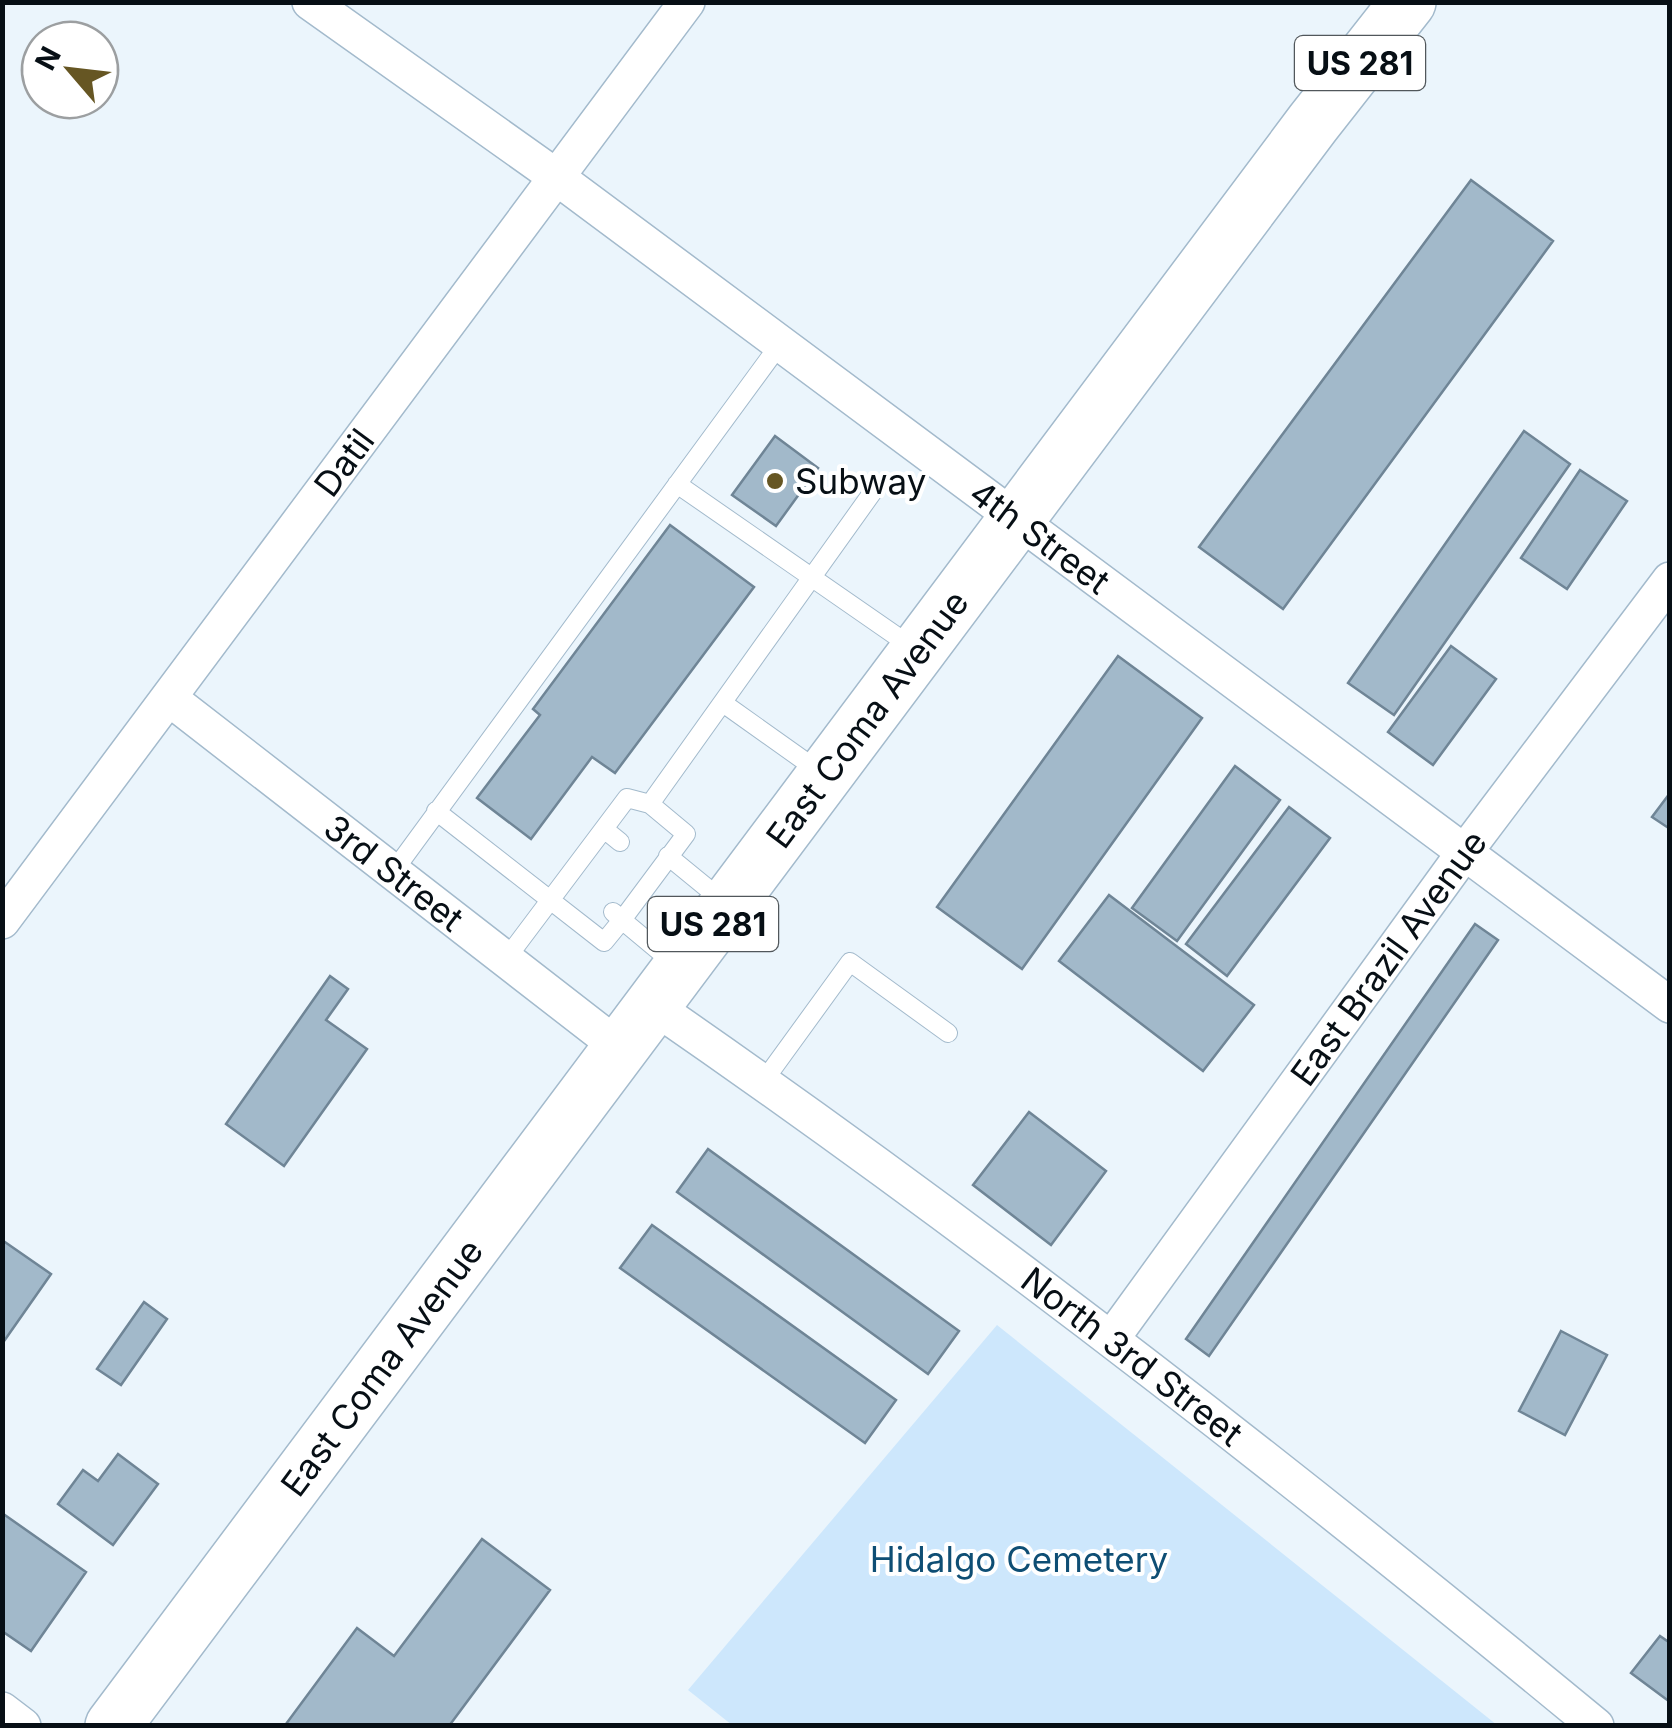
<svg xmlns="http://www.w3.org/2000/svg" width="1672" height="1728" font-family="Inter,sans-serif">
<rect width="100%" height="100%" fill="#ebf5fc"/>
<path fill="#cde7fc" d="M997 1325 1497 1725H732L688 1690Z"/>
<path fill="#a2b9ca" stroke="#6f8596" stroke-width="2.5" d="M1471 180 1553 241 1283 609 1199 547Z
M1524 431 1570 464 1394 715 1348 683Z
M775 436 818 468 776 526 732 495Z
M1580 470 1627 501 1567 589 1521 558Z
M670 525 754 587 615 773 592 757 531 839 477 798 540 715 533 709Z
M1451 646 1496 679 1433 765 1388 732Z
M1118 656 1202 718 1022 969 937 907Z
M1235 766 1280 800 1177 941 1132 908Z
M1670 793V829L1652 817Z
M1289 807 1330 838 1227 976 1186 944Z
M1109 895 1254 1005 1203 1071 1059 961Z
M1475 924 1498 940 1209 1356 1186 1339Z
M330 976 348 989 326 1020 367 1049 284 1166 226 1124Z
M1029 1112 1106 1171 1051 1245 973 1185Z
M708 1149 959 1331 928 1374 677 1192Z
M652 1225 896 1400 865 1443 620 1268Z
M2 1240 51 1274 2 1344Z
M144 1302 167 1319 121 1385 97 1369Z
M1561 1331 1607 1355 1565 1435 1519 1411Z
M118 1454 158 1484 113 1545 58 1504 83 1470 98 1481Z
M2 1513 86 1572 31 1651 2 1631Z
M482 1539 550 1590 449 1726 286 1724 357 1628 394 1656Z
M1660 1636 1670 1643V1702L1631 1673Z"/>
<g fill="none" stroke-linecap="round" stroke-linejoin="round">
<g stroke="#a3bacc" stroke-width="20">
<path id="service" d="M677 484 915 649
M723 703 820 772
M650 804 686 834 622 920 676 965
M436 811 604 942 622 920 613 912
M604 829 620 842
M668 856 723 901
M393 872 780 344
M506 959 627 798 650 804 872 493
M763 1082 850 962 948 1033"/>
</g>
<g stroke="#a3bacc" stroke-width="38">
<g id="minor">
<path id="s1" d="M310 2 555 176 1670 1005"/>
<path id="s2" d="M169 698 620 1048"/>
<path id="s3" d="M2 921 687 2"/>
<path id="s4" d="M652 1005C978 1230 1290 1473 1596 1726"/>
<path id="s5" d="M1112 1338 1464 853 1670 580"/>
<path d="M2 1710 23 1726"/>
</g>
</g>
<g stroke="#a3bacc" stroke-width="58">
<g id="primary">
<path id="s6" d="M113 1726 1313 123 1408 2"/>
</g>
</g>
<use href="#service" stroke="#fff" stroke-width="18"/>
<use href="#minor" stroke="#fff" stroke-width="35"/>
<use href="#primary" stroke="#fff" stroke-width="55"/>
</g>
<circle fill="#665623" stroke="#fff" stroke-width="4" cx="775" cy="481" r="10"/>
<g text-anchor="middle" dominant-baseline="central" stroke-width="8" stroke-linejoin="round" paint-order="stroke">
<g fill="#fff" stroke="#51575b" stroke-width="2.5">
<rect x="1295" y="36" width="130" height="54" rx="8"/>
<rect x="648" y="897" width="130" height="54" rx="8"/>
</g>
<g font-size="32" font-weight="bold" fill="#070f15">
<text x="1360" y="63">US 281</text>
<text x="713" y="924">US 281</text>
</g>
<g font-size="35" fill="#070f15" stroke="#fff">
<text stroke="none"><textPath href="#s3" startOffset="572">Datil</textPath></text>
<text stroke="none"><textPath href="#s1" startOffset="905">4th Street</textPath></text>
<text stroke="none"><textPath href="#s6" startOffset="1258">East Coma Avenue</textPath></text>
<text stroke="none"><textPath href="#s2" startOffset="285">3rd Street</textPath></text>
<text stroke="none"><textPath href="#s5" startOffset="470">East Brazil Avenue</textPath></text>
<text stroke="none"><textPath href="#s4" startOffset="595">North 3rd Street</textPath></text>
<text stroke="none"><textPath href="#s6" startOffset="448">East Coma Avenue</textPath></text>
</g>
<g font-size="35" fill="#070f15" stroke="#fff" text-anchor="start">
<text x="795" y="481">Subway</text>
</g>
<g font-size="35" fill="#0e4e74" stroke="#fff">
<text x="1019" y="1559">Hidalgo Cemetery</text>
</g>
</g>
<rect width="1672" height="1728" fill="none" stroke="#070f15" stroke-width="10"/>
<g transform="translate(70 70) rotate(298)"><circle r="48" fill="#ffffff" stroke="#9c9fa1" stroke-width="2.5"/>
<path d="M0-8L18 38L0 25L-18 38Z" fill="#665623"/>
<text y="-15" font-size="28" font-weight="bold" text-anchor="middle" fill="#070f15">N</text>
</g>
</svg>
